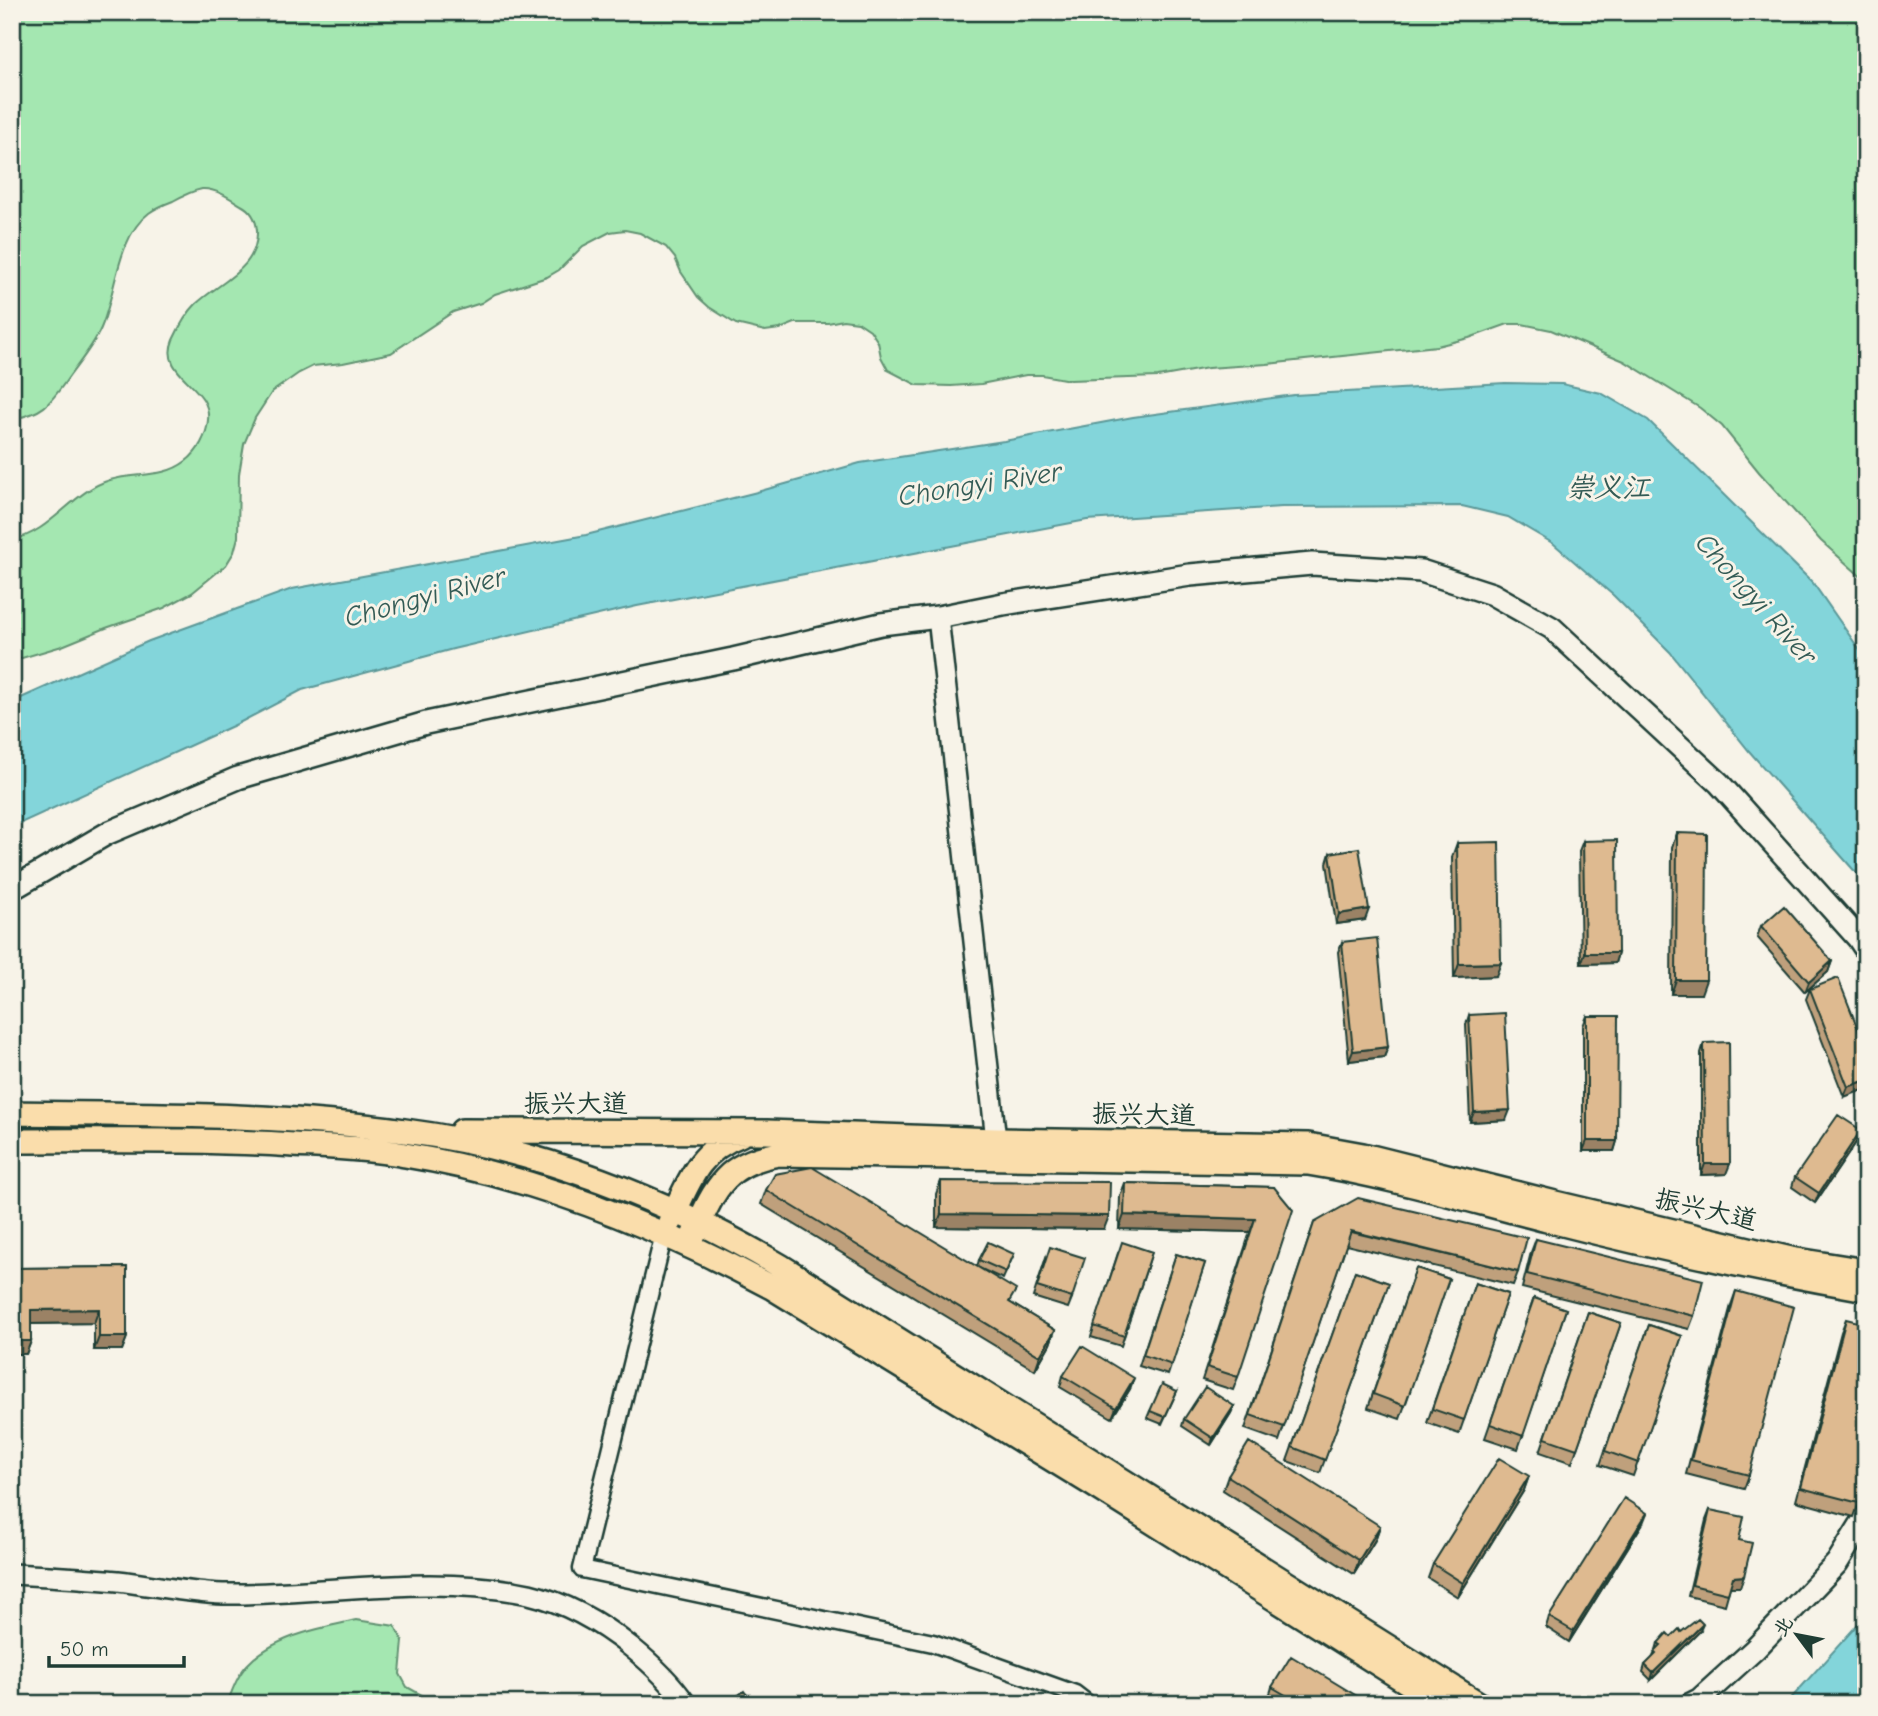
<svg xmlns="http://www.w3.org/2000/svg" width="1878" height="1716" font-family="'Comic Neue','LXGW WenKai TC',sans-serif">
<rect width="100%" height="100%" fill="#f7f3e8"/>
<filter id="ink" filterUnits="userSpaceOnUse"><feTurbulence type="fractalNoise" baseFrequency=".0143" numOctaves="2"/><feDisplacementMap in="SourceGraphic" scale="14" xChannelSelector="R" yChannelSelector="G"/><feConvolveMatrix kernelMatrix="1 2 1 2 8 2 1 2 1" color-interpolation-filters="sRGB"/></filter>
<g filter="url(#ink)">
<path fill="#a4e7b1" stroke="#629272" stroke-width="2" d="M12 12H1866V581L1821 541 1759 472 1722 426 1700 408 1624 361 1551 330 1522 324H1508L1469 338 1437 346 1267 364 1208 368 1158 377 1070 380 1042 375H1026L981 384 951 386 917 385 888 370 881 357 878 342 870 330 858 322 843 320 828 323H795L780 329 765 331 736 324 709 307 698 297 681 272 675 258 666 247 640 233 625 230 610 232 583 246 559 270 547 277 495 294 481 303 453 312 391 353 343 363 313 366 299 373 272 392 255 418 244 444 239 474 238 537 234 552 226 565 192 593 164 608 106 628 62 646 12 661V540C52 532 72 491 110 480 136 472 163 479 186 461 198 452 207 435 208 420 212 385 158 376 173 340 179 327 186 314 196 304 219 282 259 269 257 230 256 218 251 210 241 205 230 198 215 188 202 189 192 191 182 196 173 201 165 204 156 208 149 213 117 237 116 294 101 328 93 347 77 365 66 381 49 405 42 414 12 419Z
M356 1620 395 1626 403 1641 400 1674 407 1687 438 1704H227C232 1691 237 1676 247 1665 274 1636 320 1628 356 1620Z"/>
<path fill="#83d5da" stroke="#5b9898" stroke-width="2" d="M1505 383 1562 384 1601 393 1648 420 1813 583 1866 659V884L1749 751 1670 652 1614 596 1554 544 1508 517 1462 506 1282 507 1087 520 637 606 453 649 302 690 237 724 12 827V702L149 641 292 589 586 535 757 492 860 463 1004 441 1133 417 1294 395Z
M1866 1615V1704H1786Z"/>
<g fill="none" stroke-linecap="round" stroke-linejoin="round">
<g stroke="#1f3d34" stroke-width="21">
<path id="minor" d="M664 1234 582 1569 933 1643 1075 1694 1088 1704"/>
</g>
<g stroke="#1f3d34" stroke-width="24">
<path id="tertiary" d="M938 617 996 1140 995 1154
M12 1574C47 1576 83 1578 118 1581 152 1585 188 1593 223 1594 324 1595 428 1573 529 1594 567 1603 601 1623 631 1647 652 1664 671 1682 686 1704"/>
</g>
<g stroke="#1f3d34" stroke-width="26">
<path id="secondary" d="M12 889 108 833 238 778 426 723 733 659 881 624 938 617 1003 604 1190 575 1312 564 1421 571 1492 594 1552 628 1719 783 1858 938 1866 950
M1691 1704 1699 1700 1755 1649 1837 1563 1866 1516"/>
</g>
<g stroke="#1f3d34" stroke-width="28">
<path id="primary" d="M12 1113C143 1115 275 1113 405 1131 537 1148 669 1200 782 1267L1479 1704
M462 1131 767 1132 996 1140 1308 1145 1363 1155 1555 1203 1791 1259 1866 1271
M12 1141C106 1141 200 1139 294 1145 330 1147 368 1148 405 1155 534 1176 658 1226 773 1288L1094 1485 1442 1704
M670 1222C688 1184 697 1151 740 1135
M694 1234C715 1188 725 1163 779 1154L1308 1163C1389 1176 1468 1200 1547 1220 1652 1247 1759 1270 1866 1289"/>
</g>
<use href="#minor" stroke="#f7f3e8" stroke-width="16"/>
<use href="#tertiary" stroke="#f7f3e8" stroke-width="19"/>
<use href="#secondary" stroke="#f7f3e8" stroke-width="21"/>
<use href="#primary" stroke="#faddab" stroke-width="23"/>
</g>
<path fill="#bfa07c" stroke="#1f3d34" stroke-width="2" d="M1677 833 1701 994H1671L1672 847Z
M1583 841 1618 953 1615 963 1581 964 1579 851Z
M1457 843 1496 976 1454 978 1452 857Z
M1330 853 1365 920 1336 924 1327 863Z
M1761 926 1832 961 1828 972 1805 992 1757 937Z
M1342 942 1388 1047 1384 1057 1349 1061 1338 952Z
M1810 989 1866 1049 1844 1097 1806 999Z
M1469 1015 1506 1120 1470 1122 1466 1025Z
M1587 1016 1617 1141 1614 1151H1583V1026Z
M1704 1043 1726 1174 1701 1175V1053Z
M1861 1130 1857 1141 1815 1203 1792 1187 1795 1177Z
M941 1181 1104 1229 936 1227V1194Z
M1125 1183 1274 1187 1238 1377 1233 1390 1202 1380 1250 1232 1119 1229 1120 1196Z
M766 1190 977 1267 979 1260 1014 1254 1003 1279 979 1268 1011 1303 1055 1330 1050 1344 1035 1370 761 1204Z
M1314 1223 1518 1272 1513 1285 1346 1245 1279 1441 1245 1429Z
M1536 1239 1694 1316 1689 1329 1522 1288 1531 1252Z
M1152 1252 1121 1346 1091 1337 1118 1253Z
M1176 1254 1205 1263 1168 1375 1139 1366Z
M1046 1257 1072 1298 1068 1308 1033 1297Z
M127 1267V1337L122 1350H94V1323L31 1324V1341L26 1354H12V1268Z
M1416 1268 1449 1279 1400 1419 1368 1408Z
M1355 1271 1389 1283 1320 1473 1287 1461Z
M1475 1283 1508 1294 1459 1434 1427 1423Z
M1736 1291 1749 1475 1744 1489 1686 1474 1731 1305Z
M1534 1298 1566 1309 1518 1449 1485 1438Z
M1588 1312 1621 1323 1572 1463 1540 1452Z
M1846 1319 1859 1503 1854 1517 1796 1501 1841 1332Z
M1649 1325 1682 1336 1633 1476 1600 1465Z
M1063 1376 1130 1389 1112 1418 1060 1387Z
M1177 1391 1162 1424 1147 1418 1150 1411Z
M1234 1406 1231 1413 1211 1445 1182 1426 1184 1419Z
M1228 1476 1380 1526 1375 1540 1354 1574 1223 1490Z
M1529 1476 1524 1490 1458 1597 1428 1578 1433 1564Z
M1710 1510 1739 1540 1744 1576 1740 1587H1730L1725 1605 1688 1596 1706 1520Z
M1643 1523 1569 1642 1546 1627 1549 1617Z
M1700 1631 1651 1680 1643 1672 1645 1665 1652 1659 1656 1650 1658 1643 1681 1632Z
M1272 1687 1370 1704H1279L1269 1697Z"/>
<path fill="#9b8265" stroke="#1f3d34" stroke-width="2" d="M1369 909 1365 920 1336 924 1339 914Z
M1585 953H1618L1615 963 1581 964Z
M1832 961 1828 972 1805 992 1809 982Z
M1501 963 1496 976 1454 978 1459 964Z
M1676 980H1706L1701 994H1671Z
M1388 1047 1384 1057 1349 1061 1353 1051Z
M1866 1080V1089L1844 1097 1848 1087Z
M1510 1110 1506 1120 1470 1122 1474 1112Z
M1861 1130 1857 1141 1815 1203 1819 1193Z
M1587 1141H1617L1614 1151H1583Z
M1705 1164H1730L1726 1174 1701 1175Z
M941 1214 1109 1216 1104 1229 936 1227Z
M1124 1215 1255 1219 1250 1232 1119 1229Z
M99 1309 94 1323 26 1324 31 1310Z
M1055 1330 1050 1344 1035 1370 1040 1356Z
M99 1337H127L122 1350H94Z
M12 1341H31L26 1354H12Z
M1134 1378 1130 1389 1112 1418 1116 1408Z
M1234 1406 1231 1413 1211 1445 1213 1438Z
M1529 1476 1524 1490 1458 1597 1463 1583Z
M1647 1513 1643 1523 1569 1642 1573 1631Z
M1380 1526 1375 1540 1354 1574 1359 1560Z
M1744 1576 1740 1587H1729L1733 1577Z
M1703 1624 1700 1631 1651 1680 1653 1673Z"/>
<path fill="#deba90" stroke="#1f3d34" stroke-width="2" d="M1677 833 1707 834 1706 980H1676Z
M1617 840 1618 953H1585L1583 841Z
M1499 842 1501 963 1459 964 1457 843Z
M1359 848 1369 909 1339 914 1330 853Z
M1784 906 1832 961 1809 982 1761 926Z
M1377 938 1388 1047 1353 1051 1342 942Z
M1838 978 1866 1049V1080L1848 1087 1810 989Z
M1505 1013 1510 1110 1474 1112 1469 1015Z
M1587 1016H1618L1617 1141H1587Z
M1729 1042 1730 1164H1705L1704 1043Z
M1838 1115 1861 1130 1819 1193 1795 1177Z
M812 1167 1016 1290 1009 1302 1055 1330 1040 1356 766 1190 775 1174Z
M941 1181 1110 1182 1109 1216 941 1214Z
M1125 1183 1274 1187 1293 1210 1238 1377 1207 1367 1255 1219 1124 1215Z
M1358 1198 1527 1238 1518 1272 1351 1231 1284 1427 1250 1415 1314 1223Z
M1536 1239 1703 1280 1694 1316 1527 1274Z
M988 1242 1014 1254 1006 1272 979 1260Z
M1122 1242 1152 1252 1124 1336 1094 1326Z
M1050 1247 1085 1258 1072 1298 1037 1287Z
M1176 1254 1205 1263 1172 1365 1143 1355Z
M127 1267V1337H99V1309L31 1310V1341H12V1268Z
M1416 1268 1449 1279 1405 1406 1373 1394Z
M1355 1271 1389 1283 1325 1460 1292 1447Z
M1475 1283 1508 1294 1464 1420 1432 1409Z
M1736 1291 1794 1307 1749 1475 1691 1460Z
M1534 1298 1566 1309 1523 1436 1490 1424Z
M1588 1312 1621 1323 1577 1449 1545 1438Z
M1846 1319 1866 1324V1478L1859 1503 1801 1488Z
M1649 1325 1682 1336 1638 1463 1605 1451Z
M1082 1346 1134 1378 1116 1408 1063 1376Z
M1162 1384 1177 1391 1165 1417 1150 1411Z
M1205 1387 1234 1406 1213 1438 1184 1419Z
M1249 1442 1380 1526 1359 1560 1228 1476Z
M1499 1458 1529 1476 1463 1583 1433 1564Z
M1624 1498 1647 1513 1573 1631 1549 1617Z
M1710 1510 1744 1517 1739 1540 1752 1543 1744 1576 1733 1577 1728 1594 1692 1585Z
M1698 1619 1703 1624 1653 1673 1645 1665 1656 1654 1654 1652 1661 1645 1658 1643 1667 1633 1671 1637 1679 1629 1681 1632Z
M1291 1656 1370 1704H1301L1272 1687Z
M744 1691 754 1704H727Z"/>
</g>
<g text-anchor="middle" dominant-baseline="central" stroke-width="6" stroke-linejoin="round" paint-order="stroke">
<g font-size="26" fill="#1f3d34" stroke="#f7f3e8">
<text x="576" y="1104">振兴大道</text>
<text transform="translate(1144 1115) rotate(1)">振兴大道</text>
<text transform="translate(1706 1210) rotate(13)">振兴大道</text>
</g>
<g font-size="28" font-style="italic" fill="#335b55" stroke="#f7f3e8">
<text transform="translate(980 484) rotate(-9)">Chongyi River</text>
<text x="1608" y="488">崇义江</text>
<text transform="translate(425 597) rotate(-15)">Chongyi River</text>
<text transform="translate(1756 599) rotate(48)">Chongyi River</text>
</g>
</g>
<rect width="1878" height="1716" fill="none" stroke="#f7f3e8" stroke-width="42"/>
<rect x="21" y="21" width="1836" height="1674" fill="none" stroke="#1f3d34" stroke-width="2.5" filter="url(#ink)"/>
<g transform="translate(1797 1635) rotate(302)" stroke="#f7f3e8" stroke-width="5" paint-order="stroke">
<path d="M0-5L12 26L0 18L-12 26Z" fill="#1f3d34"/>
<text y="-10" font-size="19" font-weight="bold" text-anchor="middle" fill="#1f3d34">北</text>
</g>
<path d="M49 1656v10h135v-10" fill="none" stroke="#1f3d34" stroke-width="3.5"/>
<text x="60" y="1656" font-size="21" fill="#1f3d34" stroke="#f7f3e8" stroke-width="5" paint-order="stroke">50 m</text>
</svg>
